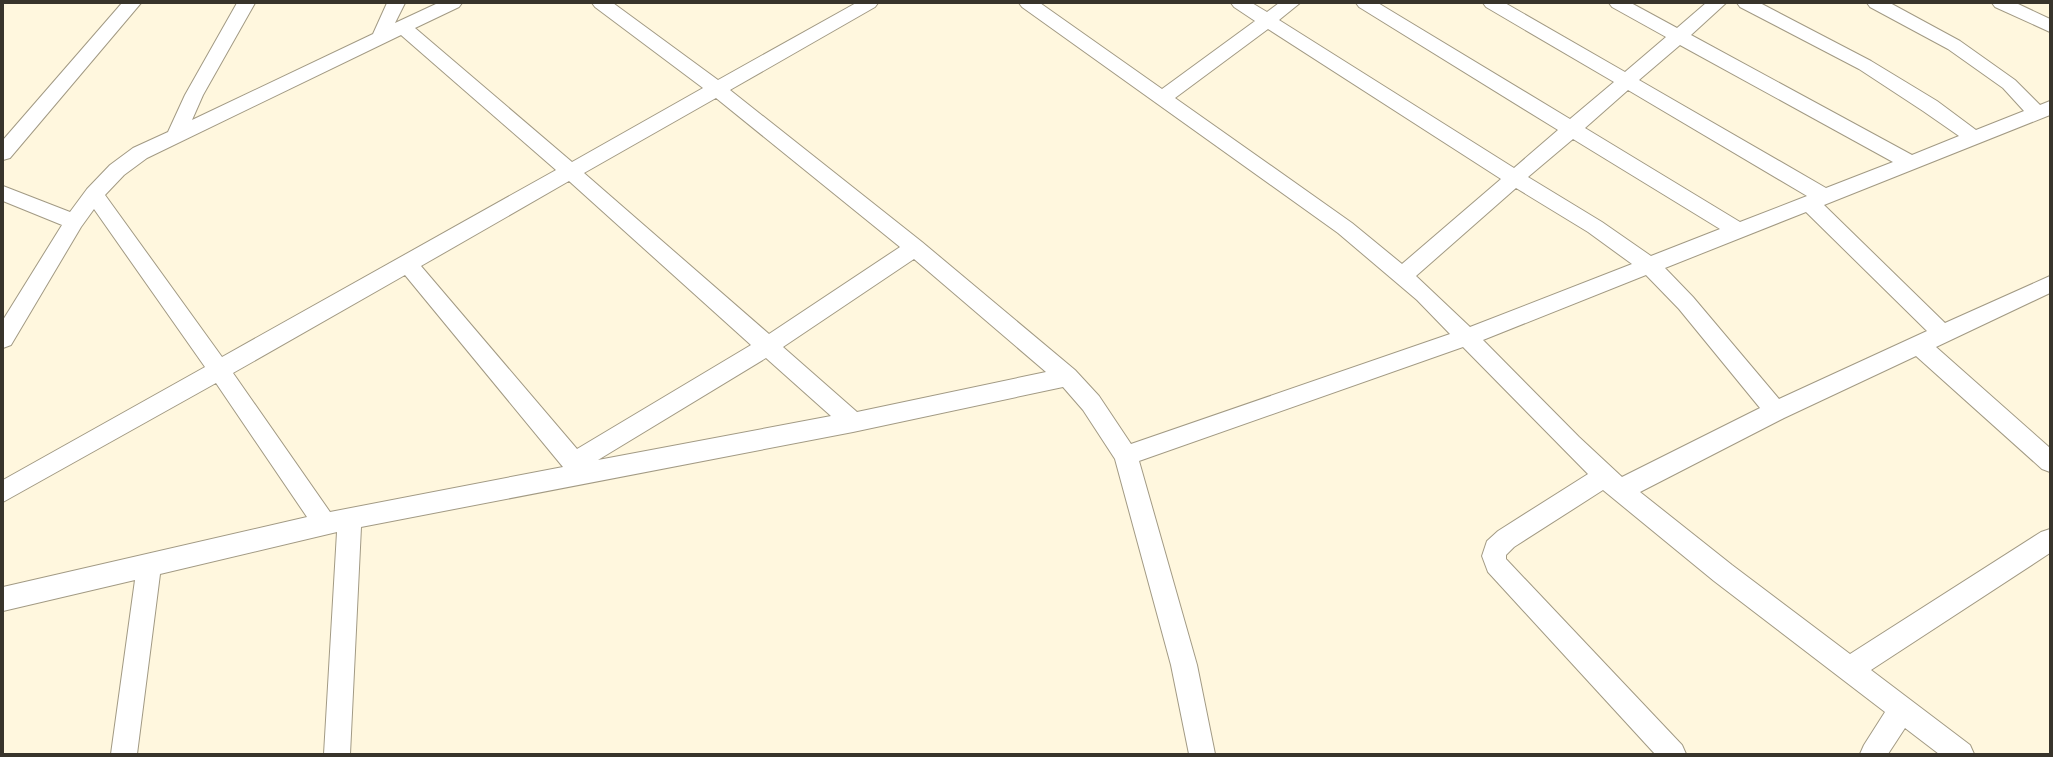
<svg xmlns="http://www.w3.org/2000/svg" width="2053" height="757" font-family="'Fira Sans Condensed',sans-serif">
<rect width="100%" height="100%" fill="#fff7de"/>
<g fill="none" stroke-linecap="round" stroke-linejoin="round">
<g stroke="#a29a84" stroke-width="2">
<path id="minor" d="M122 3H141L10 158 3 160V140Z
M237 3H255L203 95 192 120 373 34 387 3H405L395 23 438 3H462L459 7 415 28 572 162 703 88 595 7 592 3H613L718 80 856 3H878L875 7 730 90 922 242 1075 370 1099 396 1131 444 1450 334 1417 300 1338 233 1022 7 1019 3H1040L1162 89 1255 21 1234 7 1231 3H1252L1267 12 1279 3H1300L1279 20 1514 168 1558 130 1359 7 1356 3H1378L1570 119 1614 82 1486 7 1483 3H1505L1625 72 1666 37 1612 7 1609 3H1631L1677 28 1706 3H1726L1691 35 1912 155 1959 136 1923 111 1859 69 1740 7 1737 3H1760L1871 61 1937 101 1976 130 2024 111 2003 88 1948 49 1870 7 1867 3H1890L1960 41 2015 80 2040 105 2050 101V115L1824 205 1945 323 2050 276V293L1936 347 2050 448V472L2042 469 1916 356 1784 418 1640 492 1732 565 1850 654 2041 532 2050 529V553L1871 670 1970 745 1974 754H1939L1905 728 1888 754H1860L1864 745 1885 712 1714 581 1603 490 1514 547 1506 555V559L1682 745 1686 754H1655L1488 572 1482 556 1487 541 1498 531 1588 474 1463 347 1139 461 1197 665 1215 754H1189L1171 665 1115 459 1083 410 1063 387 853 432 361 527 350 754H324L337 532 160 574 137 754H111L135 580 3 611V587L307 517 216 383 3 502V480L205 367 94 209 81 227 11 345 3 348V320L62 225 3 201V186L70 212 87 189 110 165 133 148 168 132 185 95ZM1268 29 1501 179 1402 264 1352 223 1175 98ZM401 35 556 170 222 357 105 195 124 175 147 158ZM1680 45 1893 162 1826 188 1639 80ZM1628 90 1807 196 1740 222 1585 128ZM716 98 900 247 769 334 584 173ZM1573 139 1720 229 1651 256 1602 222 1528 177ZM569 181 751 345 577 449 421 266ZM1516 188 1588 232 1632 264 1470 327 1416 276ZM1806 212 1927 331 1779 399 1693 297 1665 268ZM914 259 1046 372 857 412 783 347ZM405 275 563 467 330 512 233 373ZM1646 275 1679 309 1760 408 1622 477 1579 437 1483 340ZM766 358 831 416 598 460Z
M1992 3H2016L2050 19V32L1995 7Z"/>
</g>
<use href="#minor" fill="#fff" fill-rule="evenodd"/>
</g>
<rect width="2053" height="757" fill="none" stroke="#38342b" stroke-width="8"/>
</svg>
